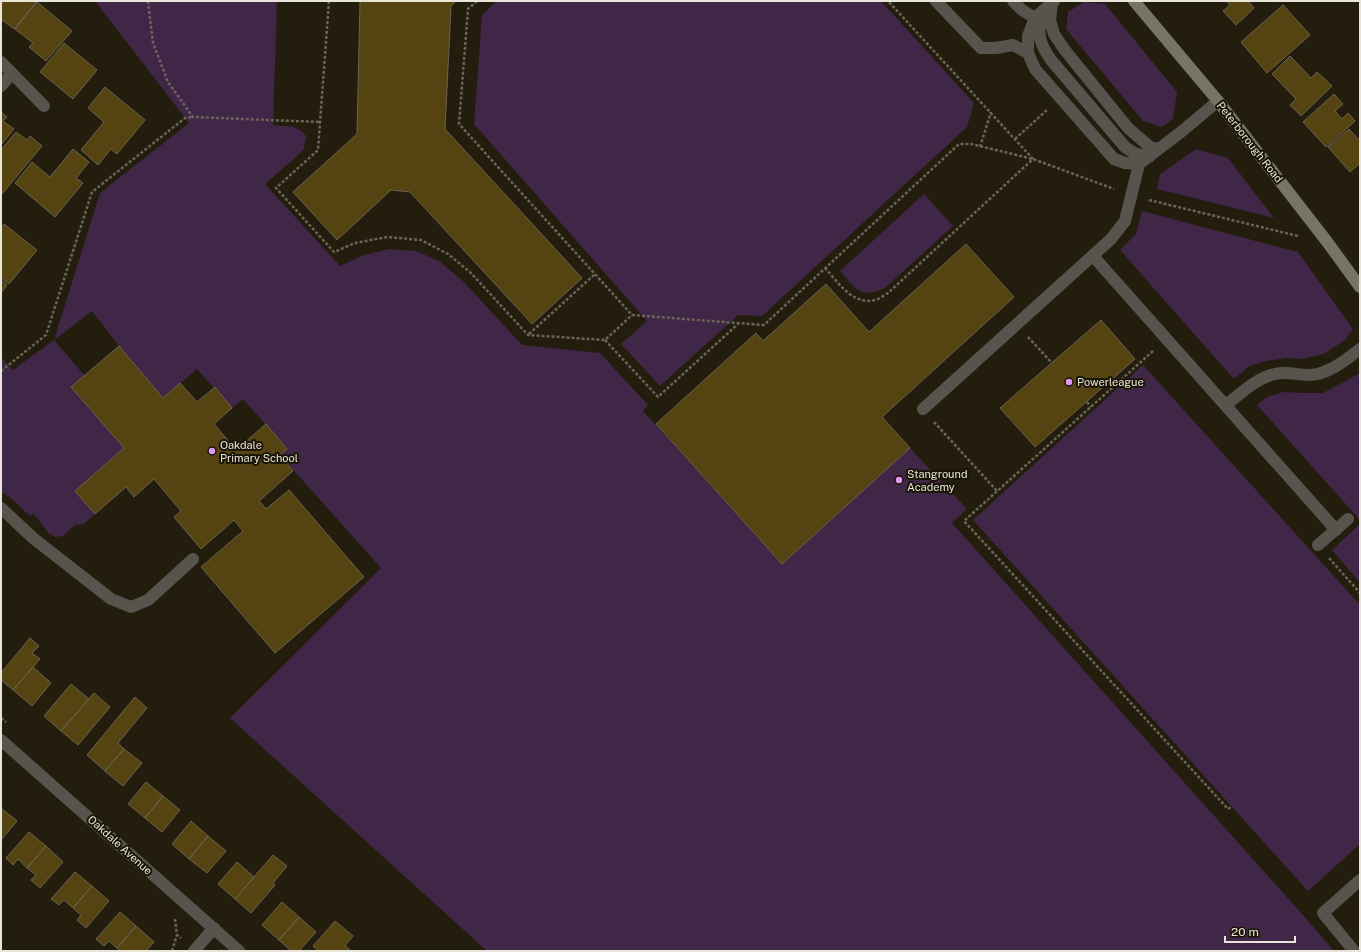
<svg xmlns="http://www.w3.org/2000/svg" width="1361" height="952" font-family="'Public Sans',sans-serif">
<rect width="100%" height="100%" fill="#231d0e"/>
<path fill="#402747" d="M95 1H277L273 125C287 127 297 124 306 136L304 149 296 157 265 184 340 266 364 255 389 249 416 251 439 261 464 282 522 345 600 353 648 405 643 411 782 564 910 448 967 509 952 523 1303 915 1334 951H487L230 718 381 568 280 455 287 448 243 399 232 408 197 369 163 398 119 346 92 311 54 340 85 376 72 387 124 448 75 491 95 514 84 524 75 525 63 536 55 537 49 534 34 514 30 516 12 499 1 492V357L13 370 54 340 100 193 189 123Z
M497 1H881L974 103 967 127 762 316 738 315 660 386 621 344 647 321 474 124 482 15Z
M1084 2 1105 4 1177 92 1173 119 1162 127 1143 121 1066 29 1068 12Z
M1196 149 1228 158 1274 218 1157 189 1160 174Z
M924 194 953 226 885 288C860 299 856 289 840 271Z
M1142 211 1298 252 1353 329 1345 340 1324 354 1302 359 1287 358 1266 361 1249 366 1234 379 1120 250 1136 234Z
M1143 365 1360 605V844L1308 891 973 520Z
M1360 373V520L1257 405 1267 397 1283 392 1302 393H1323Z
M1360 524V583L1332 550Z"/>
<path fill="#541" stroke="#696351" d="M1 1H37L14 29 1 19Z
M360 1H456L451 6 445 129 582 278 532 324 410 192 391 190 337 240 293 192 357 134Z
M1227 1H1248L1254 8 1236 25 1223 11 1230 5Z
M37 2 72 31 46 61 29 47 33 43 15 29Z
M1283 5 1310 35 1267 73 1241 42Z
M64 43 97 70 73 99 40 72Z
M1290 56 1311 78 1317 72 1332 86 1301 116 1290 105 1296 99 1272 74Z
M105 87 145 120 117 154 111 149 98 165 81 150 104 122 88 108Z
M1334 94 1343 104 1335 111 1342 119 1348 113 1355 121 1326 147 1303 122Z
M1 112 7 117 3 121 14 129 1 145Z
M1349 129 1360 141V163L1350 172 1328 147Z
M16 132 27 140 30 136 42 146 2 194 1 193V150Z
M73 149 89 162 76 178 83 183 55 217 15 183 32 162 50 177Z
M4 224 37 250 9 284 1 278V228Z
M966 244 1014 297 882 417 910 448 782 564 656 424 756 333 763 341 826 284 869 332Z
M1 280 7 285 1 293Z
M1101 320 1135 359 1035 447 1000 408Z
M119 346 163 398 180 383 197 402 215 387 232 408 214 424 236 450 266 424 287 449 280 455 293 471 259 501 266 509 289 490 364 577 275 653 201 567 243 531 234 520 201 549 174 517 181 511 154 479 134 497 126 487 95 514 75 491 124 448 71 387Z
M30 638 39 646 32 653 40 659 13 690 1 680V673Z
M33 667 51 683 32 706 13 690Z
M71 684 89 699 61 731 44 716Z
M94 693 110 707 78 745 61 731Z
M135 697 147 708 118 743 124 749 105 771 87 755Z
M124 749 142 763 123 786 105 771Z
M146 782 163 796 145 818 128 804Z
M163 796 180 810 162 832 145 818Z
M1 808 17 821 1 840Z
M191 821 208 836 189 859 172 844Z
M29 832 46 846 27 868 18 859 13 865 6 858Z
M208 836 226 851 207 873 189 859Z
M46 846 63 862 40 888 31 880 36 875 27 868Z
M273 855 287 866 273 883 275 885 251 913 235 899Z
M237 862 254 877 235 899 218 884Z
M75 872 92 886 73 908 64 900 59 905 51 899Z
M92 886 109 901 86 928 77 920 81 915 73 908Z
M282 902 299 917 279 940 262 925Z
M120 912 136 926 117 948 109 941 104 946 96 939Z
M299 917 316 932 299 951H291L279 940Z
M335 921 353 936 345 946 350 950 349 951H319L313 946Z
M136 926 154 942 146 951H121L117 948Z"/>
<g fill="none" stroke-linecap="round" stroke-linejoin="round">
<path stroke="#6a6558" stroke-width="2.5" stroke-dasharray="3 2" stroke-linecap="butt" d="M148 1 153 43 168 82 193 117 320 122
M329 1 318 150 276 188 334 252 355 243 387 237 421 240 448 254 471 273 528 335 605 340 632 315
M477 1 468 9 459 124 632 315 764 325 959 144H971L1033 159 1114 189
M1015 139 1047 110
M980 147 991 112
M1149 200 1298 236
M825 268C838 282 853 306 875 300 880 299 884 295 888 293L1033 159 888 1
M529 334 595 274
M1028 337 1052 363
M605 340 658 397 739 323
M1153 351 964 521 1228 809 1232 806
M1 371 46 335 92 192 185 118 193 117
M1087 402 1091 407
M934 422 997 491
M1329 558 1360 593
M1 718 6 722
M175 919 177 935 181 938
M172 951 177 935"/>
<path stroke="#57544d" stroke-width="12" d="M936 1 981 48H996L1013 45 1028 53
M1013 1 1022 10 1035 18
M1054 1 1035 18 1028 36V53L1035 69 1114 159 1125 163 1139 164 1181 132 1218 101
M1052 3 1050 20 1054 34 1064 49 1128 128 1150 147 1159 149
M1041 15C1038 36 1039 43 1051 60L1125 147 1134 153 1149 157
M1 86 12 73
M1093 256 1336 530
M1226 405C1240 394 1256 378 1275 374 1286 371 1297 375 1309 375 1327 375 1346 360 1360 349
M923 409 1111 239 1125 221 1139 164
M1 508 33 538 111 599 131 607 148 600 193 559
M1318 545 1348 519
M1354 951 1323 913 1360 880"/>
<path stroke="#57544d" stroke-width="12" d="M1 62 44 106
M1 740 239 951
M194 951 214 928"/>
<path stroke="#777367" stroke-width="12" d="M1134 1 1218 101 1328 243 1360 287"/>
</g>
<g fill="#de98f2" stroke="#1a1406" stroke-width="1.5">
<circle cx="1069" cy="382" r="4"/>
<circle cx="212" cy="451" r="4"/>
<circle cx="899" cy="480" r="4"/>
</g>
<g text-anchor="middle" dominant-baseline="central" stroke-width="4" stroke-linejoin="round" paint-order="stroke">
<g font-size="11" fill="#e8e5db" stroke="#1a1406">
<text transform="translate(1250 142) rotate(52)">Peterborough Road</text>
<text transform="translate(120 845) rotate(42)">Oakdale Avenue</text>
</g>
<g font-size="11" fill="#e8e5db" stroke="#1a1406" text-anchor="start">
<text x="1077" y="382">Powerleague</text>
<text x="220" y="445">Oakdale<tspan x="220" dy="13">Primary School</tspan></text>
<text x="907" y="474">Stanground<tspan x="907" dy="13">Academy</tspan></text>
</g>
</g>
<rect width="1361" height="952" fill="none" stroke="#e8e5db" stroke-width="4"/>
<path d="M1225 936v6h70v-6" fill="none" stroke="#e8e5db" stroke-width="2"/>
<text x="1231" y="936" font-size="12" fill="#e8e5db" stroke="#1a1406" stroke-width="3" paint-order="stroke">20 m</text>
</svg>
